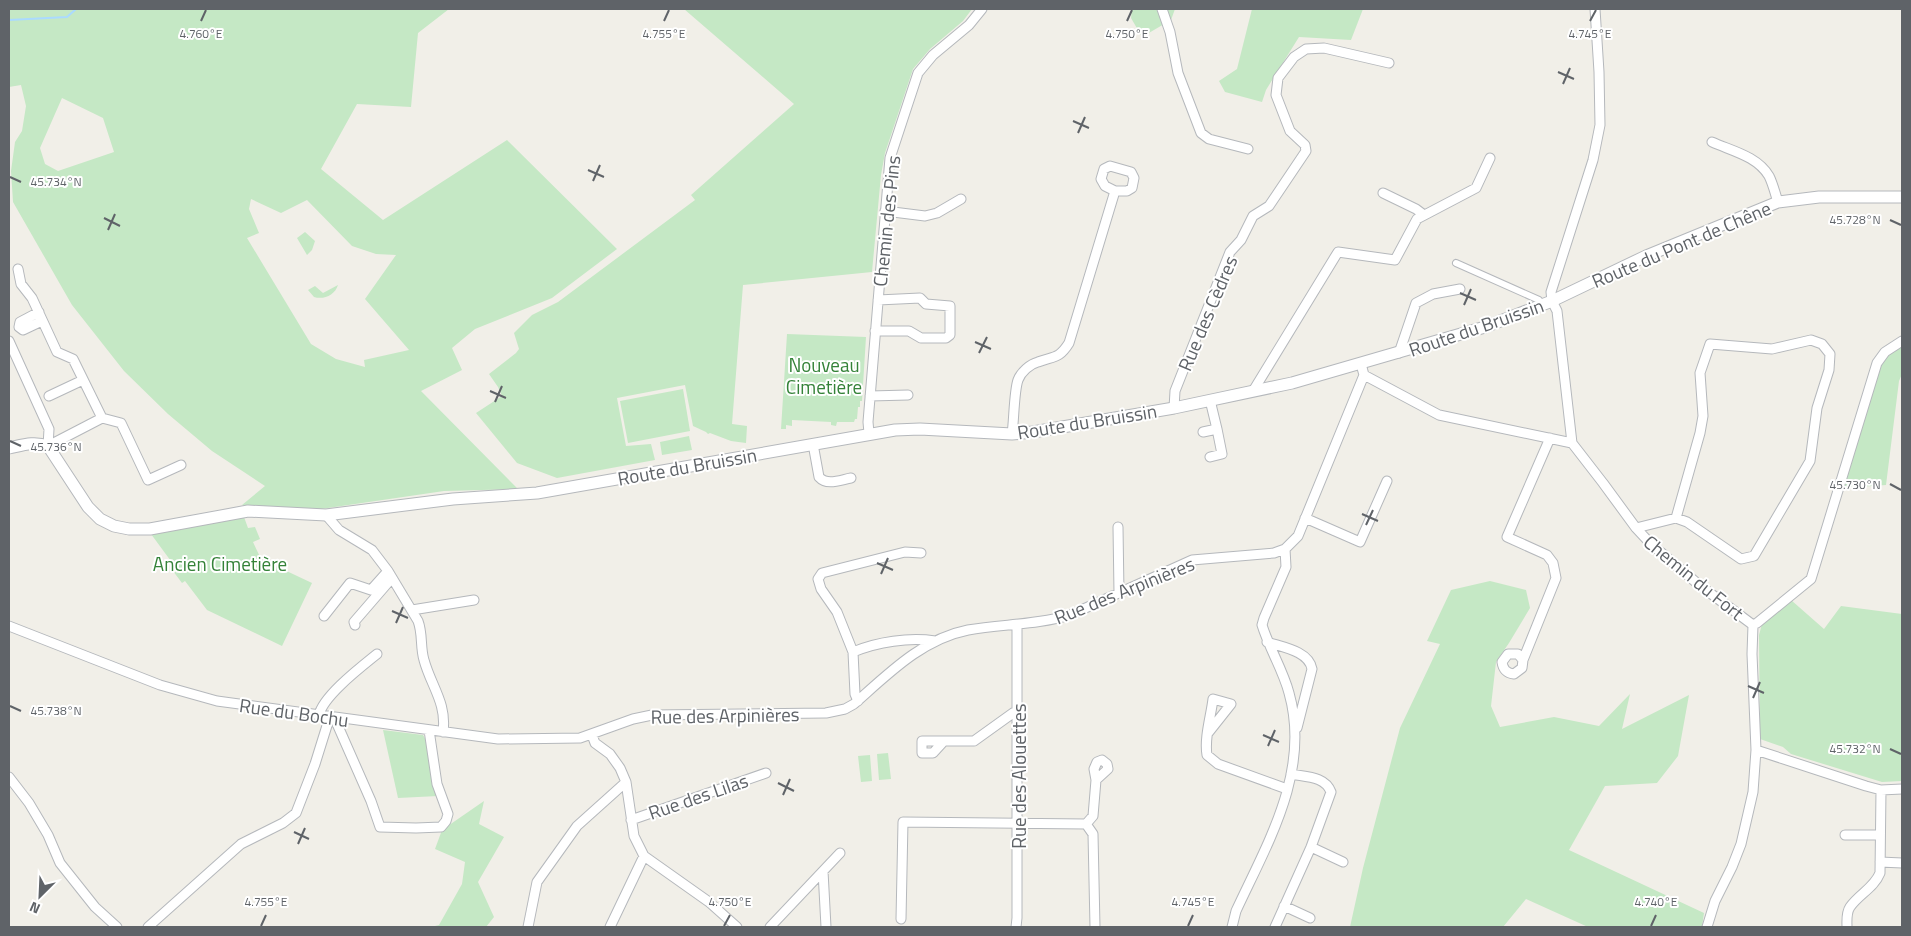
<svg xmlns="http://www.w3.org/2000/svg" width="1911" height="936" font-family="'Titillium Web',sans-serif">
<rect width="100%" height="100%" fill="#f1efe8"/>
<path fill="#c5e8c5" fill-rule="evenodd" d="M9 9H449L418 33 411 107 357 104 321 169 383 220 507 140 617 249 552 298 475 329 452 348 462 370 421 391 518 489 444 491 321 509 242 505 265 486 212 451 168 414 124 371 72 305 13 202 11 171 15 142 22 131 26 106 21 85 9 87ZM62 98 103 118 114 152 58 171 45 164 40 148ZM251 199 281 213 307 200 352 246 376 254 396 255 365 299 409 350 364 360 365 367 336 359 311 344 247 238 259 233 249 209Z
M684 9H972L963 21 930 49 913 69 885 153 881 175 872 272 743 285 732 424 747 426 746 443 731 441 710 433 708 434 706 432 693 426 685 385 617 398 626 446 651 444 655 460 557 478 517 463 476 413 502 396 498 387 489 374 516 353 519 349 514 333 532 315 558 302 695 200 691 195 794 104Z
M1132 9H1175L1171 20 1142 37 1131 18Z
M1252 9H1363L1351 40 1299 37 1266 90 1262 102 1225 92 1219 81 1237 69Z
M305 232 315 241 312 250 307 255 297 238Z
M338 285C335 295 324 300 314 297L308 290 315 286 323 293Z
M787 334 866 337 862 401H860V407H858L857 419H855L854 422H837L836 426 831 425V422L792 420V426L786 425V429H781Z
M1902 347V374L1899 381 1886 485 1844 488 1876 373 1883 357Z
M683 389 690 431 628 443 620 401Z
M689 436 692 450 662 455 660 442Z
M244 517 248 528 255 527 260 539 253 542 261 559 312 583 282 646 207 610 185 581 182 583 173 571 176 568 151 534Z
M1490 581 1526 590 1530 608 1509 643 1496 662 1491 706 1500 727 1554 717 1599 726 1630 694 1622 729 1689 695 1678 756 1657 783 1605 786 1569 850 1704 913 1702 927H1588L1526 899 1503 927H1350L1363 868 1400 728 1440 644 1427 641 1451 590Z
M1791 600 1824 629 1841 606 1902 614V781L1882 782 1791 754 1783 747 1760 739 1759 635 1762 624Z
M383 730 423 735 426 740 438 796 398 798Z
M888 753 891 779 879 780 877 754Z
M870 755 872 781 861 782 858 756Z
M484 801 479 824 504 837 478 882 494 917 486 927H431L439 925 462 884 465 862 435 849 442 830Z"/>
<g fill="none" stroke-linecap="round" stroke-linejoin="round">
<path stroke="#aadaff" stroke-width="2" d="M9 20 67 17 76 9"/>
<g stroke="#b5b8bc" stroke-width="8">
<path id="pedestrian" d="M1456 263 1539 300 1542 305"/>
</g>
<g stroke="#b5b8bc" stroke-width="11">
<path id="minor" d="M1162 9 1170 32 1178 73 1201 133 1209 139 1248 149
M1595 9 1599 72 1600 125 1593 160 1551 292 1552 301 1557 311 1572 443 1603 483 1636 528 1650 543 1698 584 1753 625
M1712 142C1732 151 1757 156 1769 176 1773 184 1775 193 1778 202
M1383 193 1416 209 1424 215
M885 211 925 216 937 213 961 199
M18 269 21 284 32 298 57 352 73 359 102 418 48 446
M39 312 20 322 19 327 23 330 42 321
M875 331H909L921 338H946L950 335V306L926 304 920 298 878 300
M9 341 49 429 48 446
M1399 353 1416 303 1433 294 1460 289
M1364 375 1439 415 1572 443
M1253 391 1338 252 1395 260 1417 219 1476 188 1490 158
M49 396 83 380
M870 396 908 395
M1174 408 1175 391 1230 252 1241 240 1253 216 1269 206 1306 151 1305 145 1290 131 1276 95 1278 78 1294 57 1306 49 1324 48 1389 63
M102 418 121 423 148 480 181 465
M1203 432 1217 429 1210 400
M869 433 868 422 890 158 918 73 933 55 969 25 982 9
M1012 434C1014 421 1014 391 1018 380 1021 372 1030 364 1038 362 1054 356 1059 359 1069 343L1115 191 1105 186 1101 179 1104 169 1110 166 1131 172 1134 178 1132 188 1127 191H1115
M813 444 819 477C827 486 840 480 851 478
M1210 457 1222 454 1217 429
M326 515 339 530 372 550 388 571 418 621C423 634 420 647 424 660 431 686 447 703 443 732
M1305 518 1360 542 1387 481
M1118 527 1119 593
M1636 528 1676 518 1687 522 1741 559 1754 556 1810 461 1817 408 1829 370 1830 354 1822 344 1811 340 1772 349 1710 344 1700 373 1703 416 1700 433 1676 518
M412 610 474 600
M324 616 350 583 371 590 388 571
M355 625 354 622 392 578
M1753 625 1757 623 1811 579 1877 363 1885 352 1902 341
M9 626 160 685 217 701 498 739 580 738 633 719 652 715 826 713 845 709 854 704C888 674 922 639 968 630 1002 624 1037 625 1070 615L1192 560 1274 553 1285 549 1298 536 1364 375 1361 364
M1267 642C1282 647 1309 651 1312 669L1297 728
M853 652 837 612 821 589 818 579 822 573 905 552 921 553
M1523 660 1518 654H1508L1502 662C1503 669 1506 673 1514 674L1522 668 1523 660 1556 578 1553 563 1547 555 1507 537 1550 438
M858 701 855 694 853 652C877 642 909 637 935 641
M319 715C323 696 361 667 377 654
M334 717 371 801 380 827 416 828 441 827 446 821 448 814 437 784 429 730
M1208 733 1231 704 1213 699C1211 716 1204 738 1207 755L1218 764 1287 789
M592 735 595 743 610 754 620 768 626 782 634 836 644 856 709 902 737 927
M944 741 933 753H922V741H974L1013 713 1018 712
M1756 750 1866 786 1881 790 1902 789
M9 777 29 803 48 835 60 863 95 907 117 927
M631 820 766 773
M1086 824 1093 816 1096 780 1108 769 1107 764 1102 760 1097 762 1094 769 1096 780
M1845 835H1880
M1311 847 1343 862
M1880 862 1902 863
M823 871 826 927
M1284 906 1310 918
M901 919 903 822 1086 824 1093 834 1095 927
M148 927 241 844 283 823 296 813 315 764 330 716
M528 927 537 882 577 826 626 782
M610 927 644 856
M770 927 840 853
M1016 927 1017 918V626
M1232 927 1236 911C1268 842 1311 771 1289 693 1283 670 1269 648 1262 625L1264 618 1286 567 1285 549
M1275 927 1311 847 1331 792C1325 776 1306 777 1291 774
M1707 927 1715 901 1732 867 1741 844 1753 792 1756 750 1752 654 1753 625
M1847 927C1847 921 1846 913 1850 907 1859 894 1874 888 1880 873L1881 790"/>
</g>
<g stroke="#b5b8bc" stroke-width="13">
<path id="tertiary" d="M9 448C23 445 34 441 48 446L88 507 100 519 114 526 129 529H150L248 511 326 515 453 499 537 493 895 430 920 429 1012 434 1033 432 1174 408 1292 383 1485 327 1552 301 1646 256 1778 202 1819 197H1902"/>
</g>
<use href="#pedestrian" stroke="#fff" stroke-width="6"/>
<use href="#minor" stroke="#fff" stroke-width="9"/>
<use href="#tertiary" stroke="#fff" stroke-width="11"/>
</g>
<path fill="none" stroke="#5f6368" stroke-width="2" d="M201 21 206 10M664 21 669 10M1127 21 1132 10M1590 21 1596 10M1558 72 1574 79M1563 84 1570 68M1073 121 1089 128M1078 133 1085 117M588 170 604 177M10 177 21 182M593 181 600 165M104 218 120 226M1890 220 1901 225M108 230 115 214M1460 293 1476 300M1464 305 1471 289M975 342 991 349M979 353 987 337M490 391 506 398M495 402 502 386M10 441 21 446M1890 484 1901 490M1362 514 1378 521M1366 525 1373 510M877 563 893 570M881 574 888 558M392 611 408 618M396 623 403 607M1748 686 1764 693M1753 698 1760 682M10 706 21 711M1263 735 1279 742M1268 746 1275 730M1890 749 1901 754M778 783 794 791M783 795 790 779M294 832 309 839M298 844 305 828M261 926 266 915M724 926 730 915M1188 926 1193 915M1651 926 1656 915"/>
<g text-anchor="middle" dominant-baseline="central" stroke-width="4" stroke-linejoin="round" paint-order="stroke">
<g font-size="19" fill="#5f6368" stroke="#fff">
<text transform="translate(886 221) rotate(-84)">Chemin des Pins</text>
<text transform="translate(1681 244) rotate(-23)">Route du Pont de Chêne</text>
<text transform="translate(1207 313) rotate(-67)">Rue des Cèdres</text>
<text transform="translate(1476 327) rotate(-19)">Route du Bruissin</text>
<text transform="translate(1087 421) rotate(-9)">Route du Bruissin</text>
<text transform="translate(687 466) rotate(-10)">Route du Bruissin</text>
<text transform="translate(1694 577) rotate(39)">Chemin du Fort</text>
<text transform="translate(1124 590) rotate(-22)">Rue des Arpinières</text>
<text transform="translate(294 712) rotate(8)">Rue du Bochu</text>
<text transform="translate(725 715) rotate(-1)">Rue des Arpinières</text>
<text transform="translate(1018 776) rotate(-90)">Rue des Alouettes</text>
<text transform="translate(698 796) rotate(-19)">Rue des Lilas</text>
</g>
<g font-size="19" fill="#348238" stroke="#fff">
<text x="824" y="364">Nouveau<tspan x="824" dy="22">Cimetière</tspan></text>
<text x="220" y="563">Ancien Cimetière</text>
</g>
</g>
<g font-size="12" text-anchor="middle" fill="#5f6368" stroke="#fff" stroke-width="4" stroke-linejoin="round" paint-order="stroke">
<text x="201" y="38">4.760°E</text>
<text x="664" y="38">4.755°E</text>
<text x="1127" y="38">4.750°E</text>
<text x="1590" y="38">4.745°E</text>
<text x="56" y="186">45.734°N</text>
<text x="1855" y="224">45.728°N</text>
<text x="56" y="451">45.736°N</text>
<text x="1855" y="489">45.730°N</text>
<text x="56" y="715">45.738°N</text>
<text x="1855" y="753">45.732°N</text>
<text x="266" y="906">4.755°E</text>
<text x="730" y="906">4.750°E</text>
<text x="1193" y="906">4.745°E</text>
<text x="1656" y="906">4.740°E</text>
</g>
<rect width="1911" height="936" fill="none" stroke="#5f6368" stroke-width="20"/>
<g transform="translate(40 896) rotate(204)" stroke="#ffffff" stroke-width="4" paint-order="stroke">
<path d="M0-4L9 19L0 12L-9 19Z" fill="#5f6368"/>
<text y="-8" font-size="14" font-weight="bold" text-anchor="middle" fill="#5f6368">N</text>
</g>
</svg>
